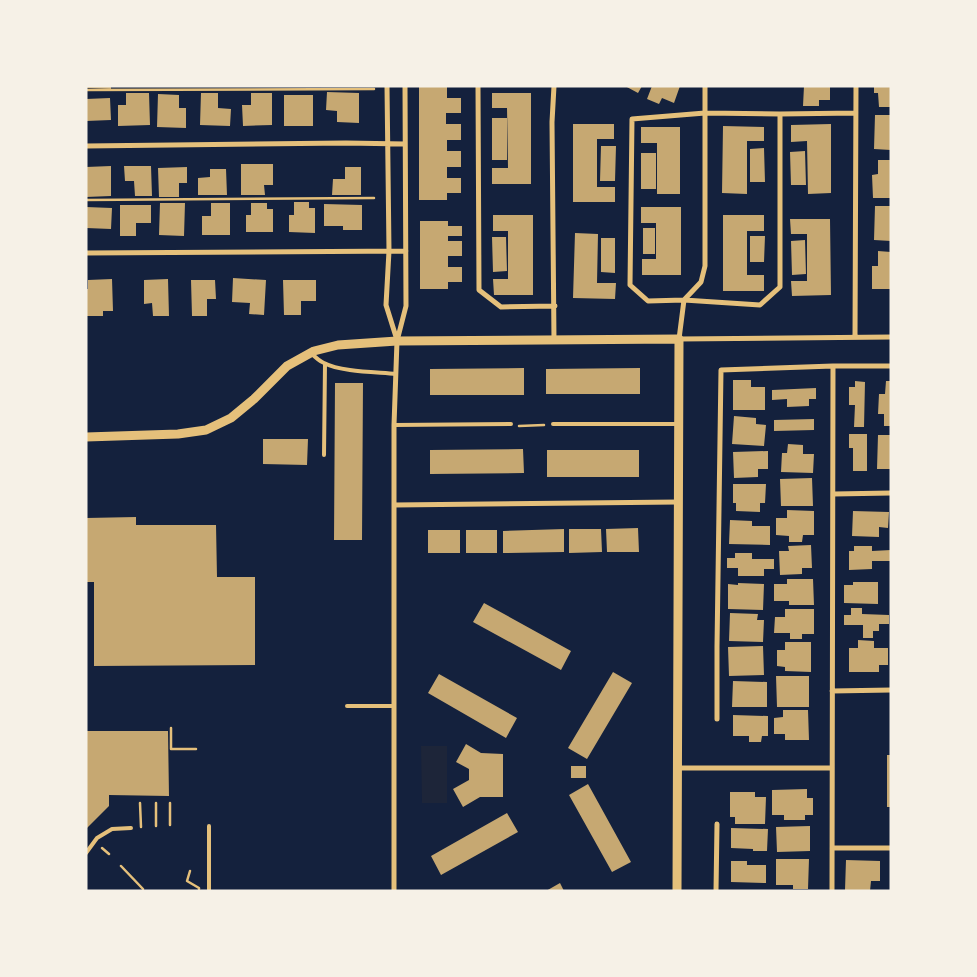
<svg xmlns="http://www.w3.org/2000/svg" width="977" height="977" font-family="'Titillium Web',sans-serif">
<rect width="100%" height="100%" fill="#14213d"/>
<path fill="#1d2539" d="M421 746H447V803H422Z"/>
<path fill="#c6a872" d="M86 86H111V89L86 88Z
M419 86H447V98H461V113H446V124H461V140H447V151H461V167H447V178H461V193H447V200H419Z
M625 86H642L638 93Z
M652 86H680L674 103 662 98 659 104 647 99Z
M804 86H830V100H819V106H803Z
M874 86H891V107H879L878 93H874Z
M327 92 359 93V123L337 122V111L326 110Z
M126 93H149L150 125 118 126V105H126Z
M201 93H218V108L231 109 230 126 200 125Z
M251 93H272V125L243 126 242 105H251Z
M492 93H531V184H492V168H508L507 108H492Z
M158 94 179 95V108H186V128L157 127Z
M284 95H313V126H284Z
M110 98 111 120 86 121V99Z
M875 115H891V150L874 149Z
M492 118H507V160H492Z
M573 124H614V139H597V187H615V202H573Z
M831 124V193L808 194 807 141 791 142V125Z
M723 126 764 127V141H747V194L722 193Z
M641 127H680V194H657V143H641Z
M601 146H616L615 181H600Z
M764 148 765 182H750V149Z
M805 151 806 185H791L790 152Z
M641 153H656V189H641Z
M878 160H891V198H873L872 175 878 174Z
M241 164H273V185H264L265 195H241Z
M111 166V196L86 197V167Z
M124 166H151L152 196H135L134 181H125Z
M187 167V183H179V197H159L158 168Z
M345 167H361V195H332L333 179H345Z
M210 169H226L227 195H198V178L210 177Z
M294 202H309V208H315V233L289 232V215H294Z
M160 203H185L184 236 159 235Z
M211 203H230V235H202V216H211Z
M251 203H267V209H273V232H246V215H251Z
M324 204 362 205V230H343V226H324Z
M120 205H151V223H136V236H120Z
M875 206H891V241L874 240Z
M86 207 112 208 111 229 86 228Z
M641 207H681V275H642V259H656V223H641Z
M493 215H533V295H494L493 279H508V231H493Z
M723 215H764V231H747V275H764V291H723Z
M790 219H830L831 295 792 296 791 281H807V234H791Z
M420 221H448V226H462V236H448V241H462V256H448V267H462V282H448V289H420Z
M643 228H655V254H643Z
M575 233 598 234 597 283H616L615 299 573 298Z
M750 236H765L764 262H750Z
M492 237H506L507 271 493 272Z
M601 238H615V273L601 272Z
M805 240 806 274 792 275 791 241Z
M878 251 891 252V289H872V266H878Z
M233 278 266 280 264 315 249 314 250 303 232 302Z
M112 279 113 311H103V316H87L86 289H88V280Z
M168 279 169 316H153L152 303 144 304V280Z
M191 280H215L216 299H207V316H192Z
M283 280H316V301H301V315H284Z
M524 368V395H430V369Z
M640 368V394H546V369Z
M733 380H751V387H765V410H733Z
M855 381 865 382 864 427H854L855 405H849V387H855Z
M886 381H891V426H884V414H878L879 394H885Z
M335 383H363L362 540H334Z
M816 388V399H809V406L787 407V399L772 400V390Z
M734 416 756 418V424L766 425 764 446 732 444Z
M814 419V430L774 431V420Z
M849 434H867V471H853V448H849Z
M878 435H891V469H877Z
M263 439H308L307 465 263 464Z
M788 444 803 445V454H814L813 473 781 472 782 453H787Z
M523 449 524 473 430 474V450Z
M547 450H639V477H547Z
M768 451V469H758V477L734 478 733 452Z
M812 478 813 506H781L780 479Z
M733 484H766L765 503H760V512L736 511V503H733Z
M787 510 814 511V535H803L802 542H789V536L776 535V518H787Z
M853 511 889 512 888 528 879 527V537L852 536Z
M136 517V525H216L217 577H255V665L94 666V582H86V518Z
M730 520 752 521V526H770V545L729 544Z
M638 528 639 552H607L606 529Z
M564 529V552L503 553V531Z
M569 529H601L602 552 569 553Z
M428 530H460V553H428Z
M466 530H497V553H466Z
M811 545 812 568H802V574L780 575 779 551H789L788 546Z
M854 546H872V551L891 550V561H872V569L849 570V551H854Z
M735 553H752V559H774V569H764V576H738V568H727V558H735Z
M787 579H813L814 605H789V601H774V584H787Z
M853 582H878V604L844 603V585H853Z
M738 583 764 584 763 610 728 609V584L738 585Z
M484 603 571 651 561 670 473 622Z
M851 608H862V614L889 615V624H879V631H873V638H863V625H844V615H851Z
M785 609H814V634H802V639H790V633H774L775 617H785Z
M730 613 758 614 757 620H764L763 642 729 641Z
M858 640 874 641V648H888V665H879V672H849V648H858Z
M785 642H811V672L785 671V667L777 666V650H785Z
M763 646 764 675 729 676 728 647Z
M613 672 632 683 587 759 568 748Z
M439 674 517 718 506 738 428 693Z
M776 676H809V707H777Z
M733 681 767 682V707H732Z
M783 710H808L809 740H785V734H774V718L783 717Z
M733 715 768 716V736H762L761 742H749V736H733Z
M86 731H168L169 796 109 795V806L86 829Z
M466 744 481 753 503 754V797H480L463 807 453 789 469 780V769L456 762Z
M887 755H891V807H887Z
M571 766H586V778H571Z
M588 784 631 862 612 872 569 795Z
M807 789V798H813V815H805V820H784V815H772V790Z
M730 792H755V797H766L765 824H735V817H730Z
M507 813 518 832 441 875 431 856Z
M810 826V851L777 852 776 827Z
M731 828 768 829 767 851H753V849L731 848Z
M776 859H809L808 889H793V885H776Z
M846 860 880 861V881H871L870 891 845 890Z
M731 861H747V865H766V883L731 882Z
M560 883 564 891H546Z"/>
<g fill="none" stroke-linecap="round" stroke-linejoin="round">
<path stroke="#e5c07b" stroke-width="2.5" d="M86 90 374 89
M86 200 374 198
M519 426 544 425
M171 728V749H196
M140 803 141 827
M156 803V826
M170 825V803
M102 848 109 854
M121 866 143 889
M190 871 187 881 199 888V889"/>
<path stroke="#e5c07b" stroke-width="4" d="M311 353C315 357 319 361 324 363 341 372 376 372 396 374
M553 424H678
M394 425 511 424
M324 455 325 364
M347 706H394
M209 826V891
M86 853 97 838 112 829 131 828"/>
<path stroke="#e5c07b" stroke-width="5" d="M387 86 389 251 386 305 397 340
M478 86 479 290 501 307 555 306
M554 86 552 122 554 340
M705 86V266L701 282 684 300 679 339 891 337
M780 114V287L760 305 684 300 648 301 630 285 632 119 705 113 780 114 856 113
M86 146 346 143 405 144
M86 253 406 251
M855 337 856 86
M834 494 891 493
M394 505 678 502
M832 691 891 690
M717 719V647L721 370 833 366H891
M677 768H832
M832 848H891
M394 891V425L397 341 406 306 405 86
M716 891 717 824
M832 891 833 366"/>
<path stroke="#e5c07b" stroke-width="9" d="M86 437 178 434 206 430 231 418 254 399 287 366 314 351 338 345 397 341 679 339 677 891"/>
</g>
<rect width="977" height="977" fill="none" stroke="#f6f1e7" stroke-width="175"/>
</svg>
